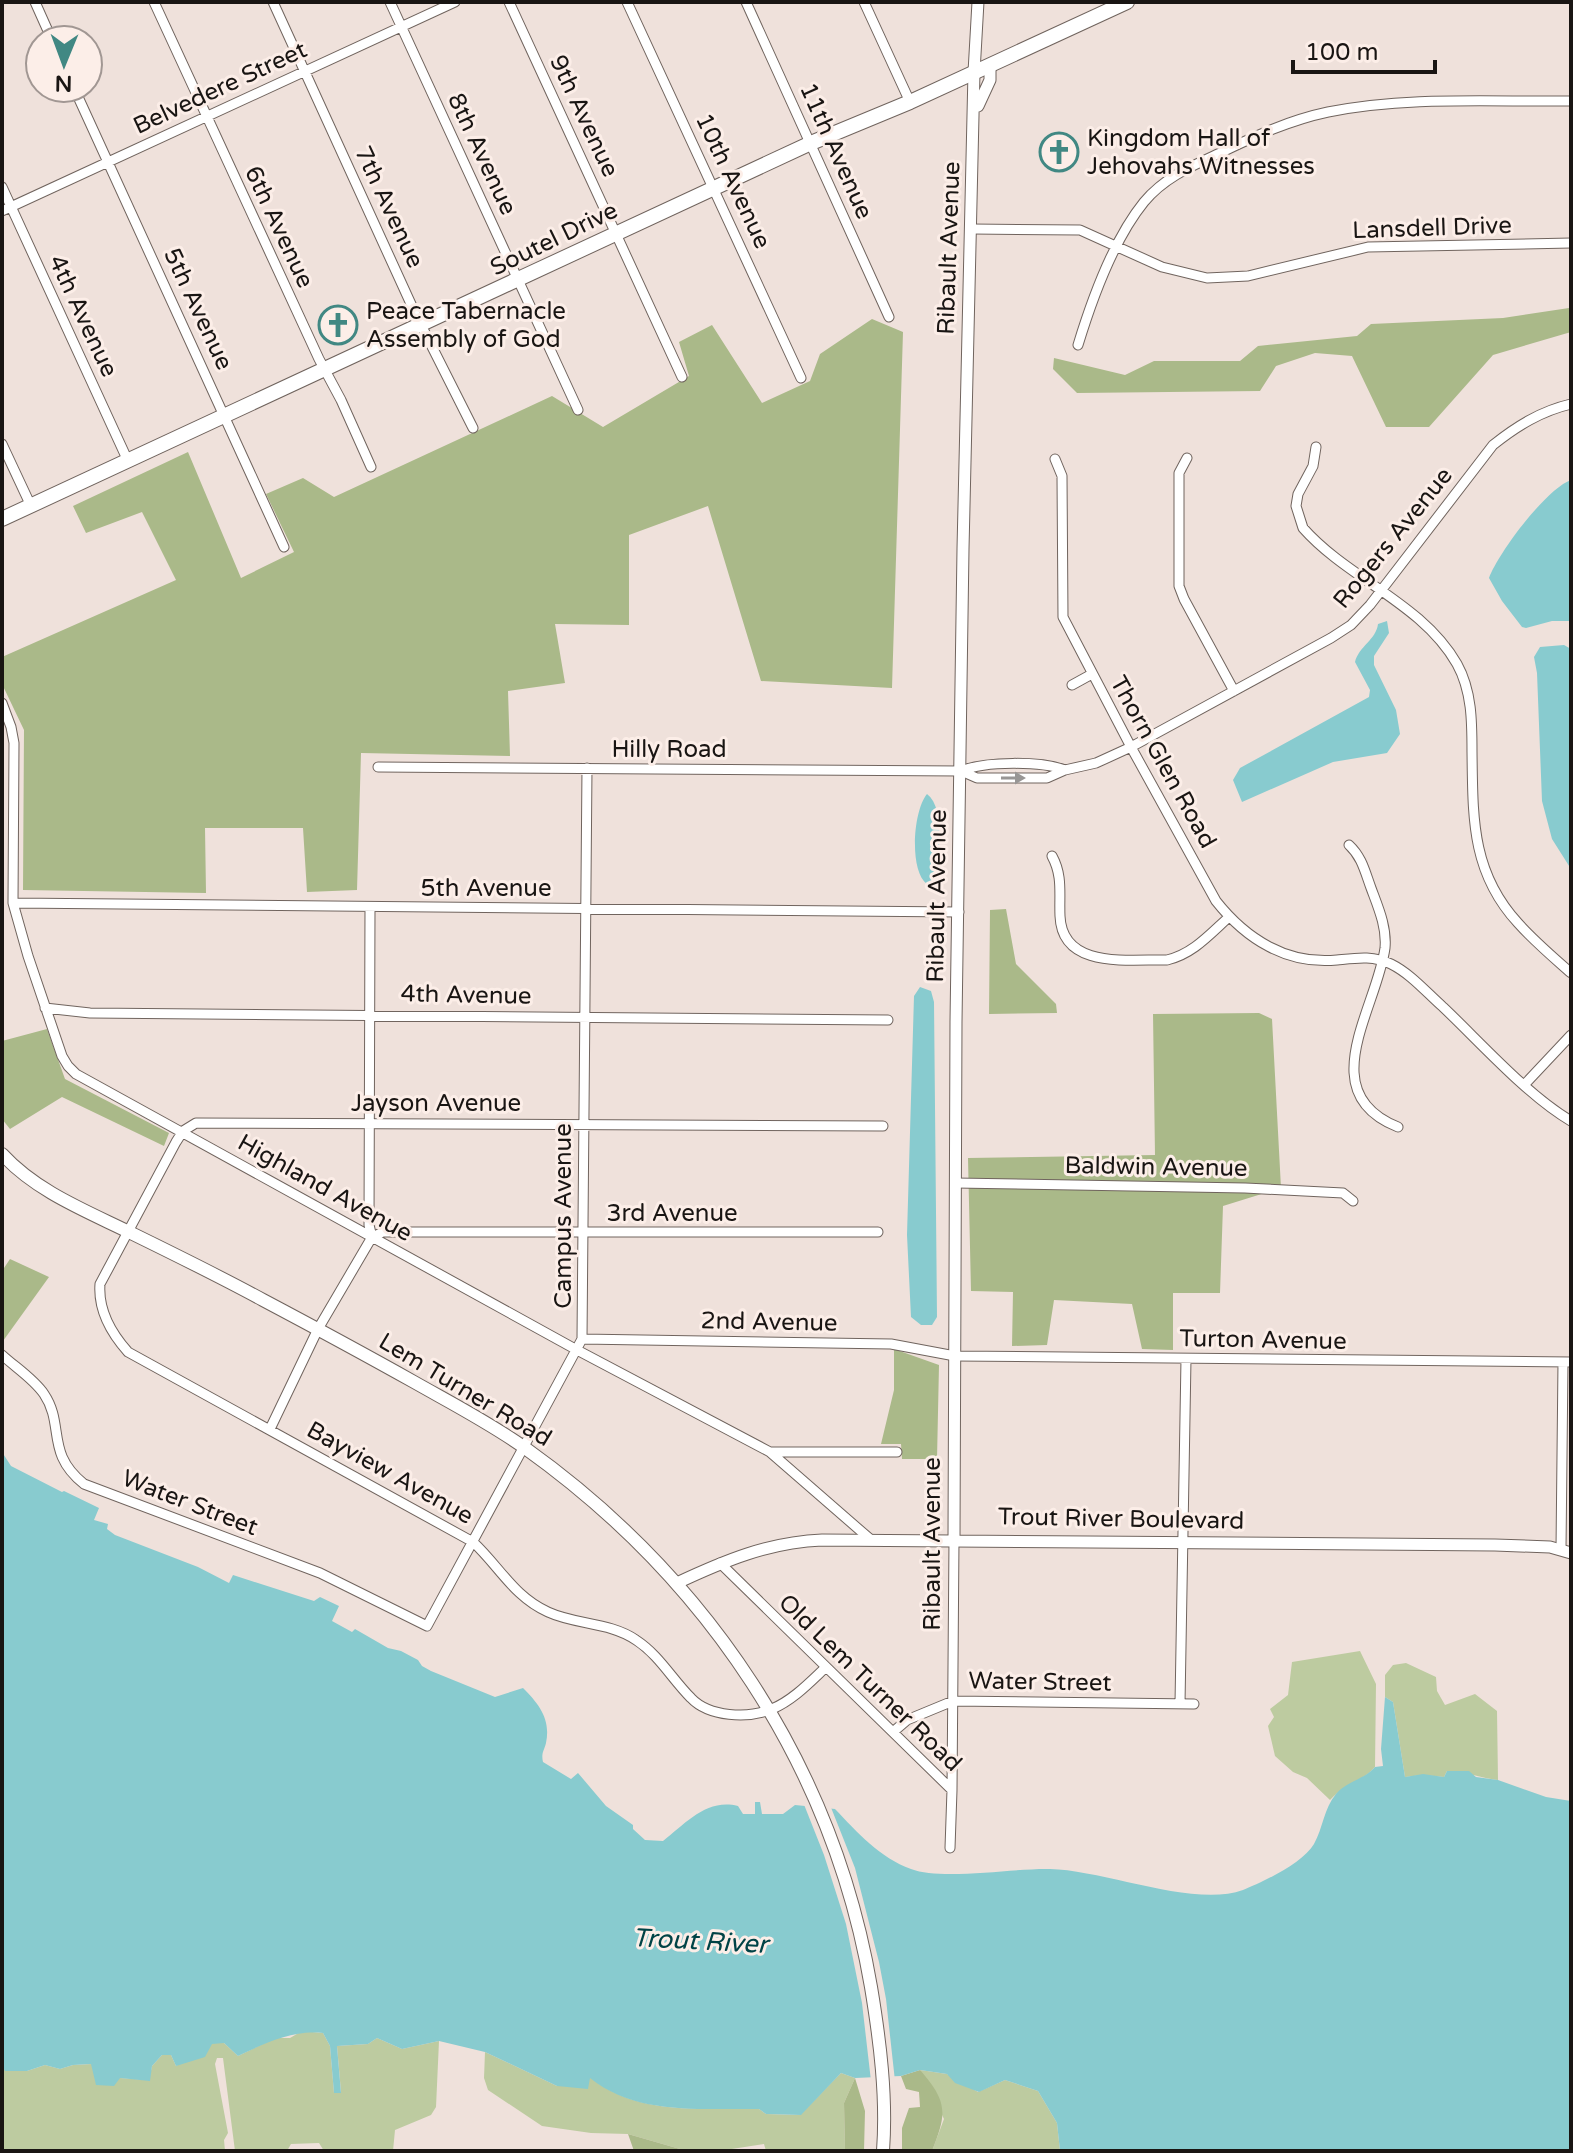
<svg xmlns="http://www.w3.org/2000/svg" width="1573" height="2153" font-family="'Varela Round',sans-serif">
<rect width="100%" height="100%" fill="#efe1db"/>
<path fill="#bdcba0" d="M1360 1651 1376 1684 1375 1767C1363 1781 1343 1785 1330 1800L1307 1778 1293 1772 1275 1756 1268 1726 1274 1717 1270 1709 1288 1695 1292 1662Z
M1406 1663 1436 1677 1437 1691 1445 1705 1475 1694 1497 1711 1498 1780C1479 1778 1466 1771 1447 1771L1444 1777 1423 1775 1405 1777 1393 1702 1385 1697V1675L1393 1665Z
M302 2031 323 2033 330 2046 334 2093 341 2092 337 2046 368 2044 377 2038 402 2049 439 2041 436 2107 431 2115 395 2130 393 2151H324L319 2143 291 2144 287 2151H235L223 2058H217L215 2064 228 2133 224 2140 225 2151H2V2065L6 2071H27L45 2065 60 2069 73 2065 92 2064 120 2078 149 2080 152 2066 162 2055H171L176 2066 212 2043H224L238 2056 275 2038H290Z
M485 2052 557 2086 590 2077C637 2116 702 2108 759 2109L766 2114 800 2115 841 2073 855 2078 844 2103 845 2151H766L764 2144 719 2151 680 2149 628 2134 591 2133 542 2126 488 2090 484 2078Z
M920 2070 947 2074 978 2092 1005 2080 1038 2091 1057 2123 1060 2151H932L944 2119Z"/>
<path fill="#aab989" d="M1569 308 1571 332 1493 355 1429 427H1386L1352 356 1315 353 1276 366 1260 391 1077 393 1053 369 1054 358 1125 375 1154 361H1240L1258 346 1357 336 1371 324 1503 318Z
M872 319 903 332 892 688 761 681 708 506 629 535V625L555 624 565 683 508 691 510 756 361 753 357 890 307 892 303 828H205L206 893 23 890 24 730 2 684V657L176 580 142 512 86 533 73 506 188 452 241 578 294 552 266 494 303 478 334 497 552 396 603 427 689 376 679 342 712 325 762 403 810 381 820 354Z
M1006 909 1016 964 1056 1004 1057 1013 989 1014 990 910Z
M1259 1013 1272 1019 1281 1188 1223 1206 1220 1293H1173V1350L1142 1349 1132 1304 1054 1300 1047 1345 1012 1346 1013 1292 971 1291 968 1158 1155 1155 1153 1014Z
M47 1029 65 1079 169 1133 164 1146 62 1097 10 1129 2 1119V1041Z
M10 1259 49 1277 3 1341 2 1271Z
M894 1349 939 1365 937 1459H902L901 1444H881L894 1390Z
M920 2070C948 2102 947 2113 932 2151H902V2128L909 2108 920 2107 919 2092 906 2089 901 2076Z
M855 2078 865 2111 864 2151H845L844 2103Z
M628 2134 680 2149 706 2151H634Z"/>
<path fill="#88cbcf" d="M1571 480V621H1552L1526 628 1522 627 1502 601 1489 578C1499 552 1546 489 1571 480Z
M1387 621 1389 633 1374 656V665L1396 710 1400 734 1387 753 1333 762 1242 802 1233 780 1240 768 1369 697 1370 690 1355 662C1359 646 1376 640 1378 624Z
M1564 645 1571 649V869L1552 839 1542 801 1537 673 1534 657 1540 647Z
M927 794C945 808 938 848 938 870L935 878 927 884C909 871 913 811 927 794Z
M920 987 931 991 934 1002 937 1317 932 1325H921L911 1317 907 1235 914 996Z
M2 1452 11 1466 62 1492 64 1491 99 1508 94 1520 108 1524 107 1529 115 1535 198 1567 229 1583 233 1575 314 1601 320 1597 339 1606 332 1621 352 1632 355 1629 388 1648 401 1651 418 1660 422 1666 431 1671 495 1697 523 1688C539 1704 551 1719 546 1743 544 1751 541 1753 543 1762L571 1779 578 1773 606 1806 633 1825V1829L645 1840 663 1841C686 1823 707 1798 738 1806L743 1814H755V1802H760L762 1814H783L795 1805 835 1809C857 1832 880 1858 911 1869 942 1881 1014 1868 1050 1869 1104 1870 1194 1908 1243 1890 1263 1882 1303 1863 1314 1844 1323 1828 1324 1808 1336 1794 1347 1781 1365 1779 1375 1767L1383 1766 1381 1749 1385 1697 1393 1702 1405 1777 1423 1774 1444 1777 1447 1771H1469L1476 1777 1498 1780 1546 1797 1571 1801V2151H1060L1057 2123 1038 2091 1005 2080 979 2092 955 2083 947 2074 920 2070 901 2076 855 2078 841 2073 801 2115 766 2114 759 2109C702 2108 637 2116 590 2078L588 2089 557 2086 485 2052 439 2041 402 2049 377 2038 368 2044 337 2046 341 2093H334L330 2046 323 2033C292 2030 266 2043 238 2056L224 2043 212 2044 205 2057 176 2066 171 2055H162L152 2066 150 2081 120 2078 114 2086 96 2085 91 2064 73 2065 60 2069 45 2065 27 2071H5L2 2065Z"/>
<path fill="#efe1db" d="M803 1802 830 1805 855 1868 879 1962 886 1999 895 2081H871L862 2003 846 1924 824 1855Z"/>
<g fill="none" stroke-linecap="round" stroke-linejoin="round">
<g stroke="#70645e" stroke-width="11">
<path id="minor" d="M35 2 52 40
M154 2 319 359 341 400 371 467
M273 2 416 315 473 428
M390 2 578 410
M509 2 682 377
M627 2 801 378
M746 2 889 317
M864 2 910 102
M74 88 284 547
M2 187 128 461
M2 211 455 2
M972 229 1080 230 1162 267 1207 278 1248 276 1368 247 1571 243
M1078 345C1092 299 1114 239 1144 202 1165 177 1192 166 1220 153 1255 136 1290 120 1328 112 1407 96 1491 102 1571 101
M2 444 31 506
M1316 447 1313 466 1298 494 1296 506 1303 528C1348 579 1422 603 1457 664 1472 691 1472 722 1472 752 1473 817 1471 872 1518 923 1534 941 1553 957 1571 973
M1187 458 1179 473V586L1184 599 1234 691
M1055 459 1062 476 1063 617 1131 747 1216 901C1246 939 1287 965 1337 960 1356 958 1373 955 1391 964 1411 974 1426 992 1443 1007 1480 1042 1528 1096 1571 1121
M1072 685 1092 674
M2 703 11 727 14 743 13 903 28 956 62 1056 68 1066 76 1074 577 1350 770 1452 870 1539
M378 767 961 771C985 761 1041 761 1065 770
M961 771 977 778H1047L1065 770 1096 763 1131 747 1331 638 1351 625 1370 605 1493 445C1517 426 1541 411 1571 404
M1349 845C1362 857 1365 872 1371 888 1378 907 1387 927 1385 948 1377 1008 1312 1093 1398 1127
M1052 856C1063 876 1059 894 1060 916 1062 970 1130 959 1167 960 1193 954 1210 934 1229 917
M13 903 959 912
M45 1008 90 1013 888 1020
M1525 1084 1571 1035
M955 1183 1245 1188 1343 1193 1353 1201
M372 1237 383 1232H878
M582 1339 891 1344 955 1356 1571 1362
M2 1355C15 1367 34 1379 44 1394 65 1425 45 1453 84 1484L320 1573 427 1626 582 1339 587 768
M270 1429 318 1329 372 1237 369 1225 370 908
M770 1452H897
M1561 1549 1563 1362
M720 1563 952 1790 950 1848
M825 1668C809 1683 793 1700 772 1709 748 1719 709 1717 691 1698 672 1679 659 1655 636 1640 610 1622 576 1625 548 1612 514 1597 499 1566 473 1542L128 1352C111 1333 98 1310 100 1284L176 1142 183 1131 196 1123 883 1126
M1180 1704 1186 1359
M893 1732 907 1720 953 1701 1194 1704
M952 1790 954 1540"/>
</g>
<g stroke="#70645e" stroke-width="13">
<path id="tertiary" d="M978 106 990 80V65
M954 1540 956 1022 963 549 974 72 978 2
M677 1583C724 1561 769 1542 822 1540L1495 1545 1550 1547 1571 1553"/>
</g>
<g stroke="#70645e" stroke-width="14">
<path id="secondary" d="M2 1154C36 1191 84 1210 129 1232 174 1254 219 1276 263 1300 314 1327 364 1354 414 1382 451 1403 490 1423 525 1448 707 1578 833 1765 871 1987 880 2041 887 2097 883 2151"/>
</g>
<g stroke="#70645e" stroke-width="16">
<path id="primary" d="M2 519 811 143 910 102 1127 2"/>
</g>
<use href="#minor" stroke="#fff" stroke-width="9"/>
<use href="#tertiary" stroke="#fff" stroke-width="11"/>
<use href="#secondary" stroke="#fff" stroke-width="12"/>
<use href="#primary" stroke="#fff" stroke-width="14"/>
</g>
<defs><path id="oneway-solid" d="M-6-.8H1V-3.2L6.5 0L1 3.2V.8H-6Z" transform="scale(2)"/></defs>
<use fill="#989695" href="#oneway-solid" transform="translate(1013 778)"/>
<defs>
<g id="church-ring" transform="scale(2)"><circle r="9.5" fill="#fceee8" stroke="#418883" stroke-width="1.5"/><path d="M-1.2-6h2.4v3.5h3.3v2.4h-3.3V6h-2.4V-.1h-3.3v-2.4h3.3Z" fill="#418883"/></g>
</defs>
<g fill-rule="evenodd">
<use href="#church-ring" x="1059" y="152"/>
<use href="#church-ring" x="338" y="325"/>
</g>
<g text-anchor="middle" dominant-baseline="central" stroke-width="6" stroke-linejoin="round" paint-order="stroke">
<g font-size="24" fill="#191513" stroke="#fceee8">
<text transform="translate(220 88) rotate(-25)">Belvedere Street</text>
<text transform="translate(584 116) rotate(65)">9th Avenue</text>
<text transform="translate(836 151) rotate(66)">11th Avenue</text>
<text transform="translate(482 154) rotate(65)">8th Avenue</text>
<text transform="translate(733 181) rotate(65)">10th Avenue</text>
<text transform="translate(389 207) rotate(65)">7th Avenue</text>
<text transform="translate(279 227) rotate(65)">6th Avenue</text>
<text transform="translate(1432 228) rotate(-2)">Lansdell Drive</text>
<text transform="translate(554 239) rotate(-26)">Soutel Drive</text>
<text transform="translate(949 248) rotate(-88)">Ribault Avenue</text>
<text transform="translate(198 309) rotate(65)">5th Avenue</text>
<text transform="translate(83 316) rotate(65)">4th Avenue</text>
<text transform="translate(1393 538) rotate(-51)">Rogers Avenue</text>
<text x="669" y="749">Hilly Road</text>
<text transform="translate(1163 762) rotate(61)">Thorn Glen Road</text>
<text x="486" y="888">5th Avenue</text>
<text transform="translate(937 896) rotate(-89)">Ribault Avenue</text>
<text transform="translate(466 995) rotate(1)">4th Avenue</text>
<text x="436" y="1103">Jayson Avenue</text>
<text transform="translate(1156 1167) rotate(1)">Baldwin Avenue</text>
<text transform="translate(325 1188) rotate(29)">Highland Avenue</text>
<text x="672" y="1213">3rd Avenue</text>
<text transform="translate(563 1216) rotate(-90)">Campus Avenue</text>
<text transform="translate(769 1322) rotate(1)">2nd Avenue</text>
<text transform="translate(1263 1340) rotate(1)">Turton Avenue</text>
<text transform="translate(465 1390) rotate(31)">Lem Turner Road</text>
<text transform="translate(390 1473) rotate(29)">Bayview Avenue</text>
<text transform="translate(190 1503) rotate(21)">Water Street</text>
<text transform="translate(1121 1519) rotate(1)">Trout River Boulevard</text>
<text transform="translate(932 1544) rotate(-90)">Ribault Avenue</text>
<text transform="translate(1040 1682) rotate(1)">Water Street</text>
<text transform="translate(870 1683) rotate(44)">Old Lem Turner Road</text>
</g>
<g font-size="24" fill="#191513" stroke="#fceee8" text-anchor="start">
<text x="1087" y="138">Kingdom Hall of<tspan x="1087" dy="28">Jehovahs Witnesses</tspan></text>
<text x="366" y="311">Peace Tabernacle<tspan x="366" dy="28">Assembly of God</tspan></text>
</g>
<g font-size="26" font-style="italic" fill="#004346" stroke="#fceee8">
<text transform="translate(700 1941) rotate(3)">Trout River</text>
</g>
</g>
<rect width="1573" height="2153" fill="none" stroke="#191513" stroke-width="8"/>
<g transform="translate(64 64) rotate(181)"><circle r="38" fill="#fceee8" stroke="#a19793" stroke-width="2"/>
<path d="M0-6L14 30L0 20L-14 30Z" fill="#418883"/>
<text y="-12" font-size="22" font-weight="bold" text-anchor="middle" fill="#191513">N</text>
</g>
<path d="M1293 60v12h142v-12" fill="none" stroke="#191513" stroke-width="4"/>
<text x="1305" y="60" font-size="24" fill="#191513" stroke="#fceee8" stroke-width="6" paint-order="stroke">100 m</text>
</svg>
